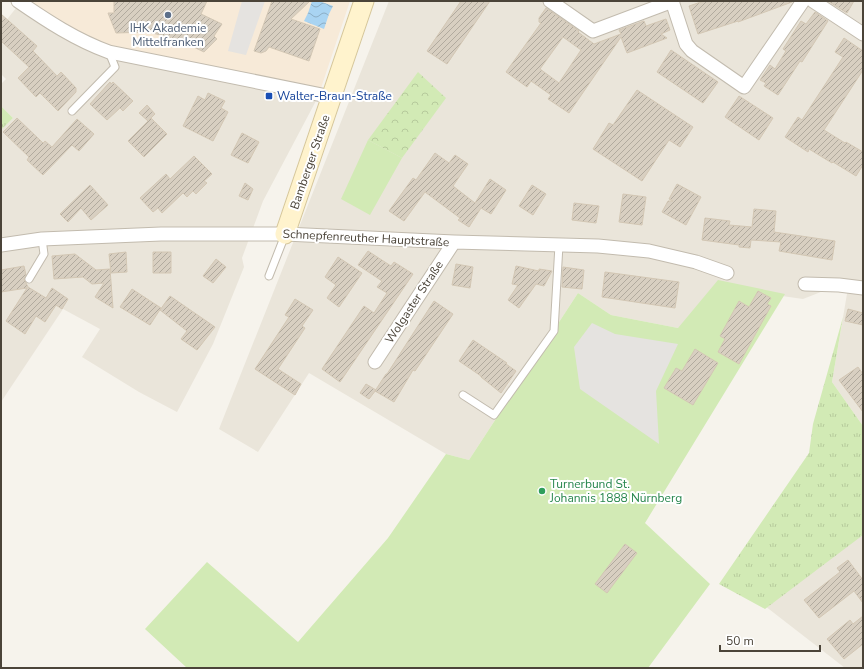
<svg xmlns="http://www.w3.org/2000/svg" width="864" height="669" font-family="'Nunito Sans',sans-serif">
<defs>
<pattern id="grass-tufts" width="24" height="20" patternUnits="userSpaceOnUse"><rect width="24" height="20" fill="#d2eab5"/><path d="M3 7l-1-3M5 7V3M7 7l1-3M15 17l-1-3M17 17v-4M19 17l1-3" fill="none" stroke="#b6ca9c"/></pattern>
<pattern id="park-crowns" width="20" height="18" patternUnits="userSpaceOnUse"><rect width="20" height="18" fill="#d2eab5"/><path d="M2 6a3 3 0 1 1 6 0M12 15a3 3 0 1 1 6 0" fill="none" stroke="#b6ca9c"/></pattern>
<pattern id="water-waves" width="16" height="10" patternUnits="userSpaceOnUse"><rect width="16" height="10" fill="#a9d4f2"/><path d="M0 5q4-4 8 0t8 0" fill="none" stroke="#8caec5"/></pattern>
<pattern id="building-hatch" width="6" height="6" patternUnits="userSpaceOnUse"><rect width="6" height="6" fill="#d8cfc1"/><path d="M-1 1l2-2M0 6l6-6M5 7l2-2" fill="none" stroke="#b1aa9e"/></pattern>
</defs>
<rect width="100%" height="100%" fill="#f6f3ec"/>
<path fill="#eae5da" d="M389 1H863V426L832 382 848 288H831L803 299 782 296 678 328 611 315 578 293 469 460 446 454 309 373 258 452 219 429Z
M20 3 318 97 263 201 242 258 244 267 213 344 177 412 139 392 82 357 100 329 63 309 1 402V130L13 118 1 106V84L6 79 1 74V27Z
M863 534V668H845L765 606Z"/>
<path fill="#f7ead8" d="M17 1H350L318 97 114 60Z"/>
<path fill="url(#grass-tufts)" d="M1 106 13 118 1 130Z
M843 317 832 382 863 426V535L765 609 719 584 809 453 813 424Z"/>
<path fill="url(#park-crowns)" d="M418 72 446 98 402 158 368 140Z"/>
<path fill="#d2eab5" d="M368 140 402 158 370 215 341 199Z
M718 280 785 294 645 523 710 584 648 668H187L145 629 207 562 298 642 388 538 446 454 469 460 578 293 611 315 678 328Z"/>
<path fill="#e5e3e0" d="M242 1H265L246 55 228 51Z
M592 323 615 334 678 344 656 391 659 444 580 389 574 347Z"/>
<path fill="url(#water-waves)" d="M312 1H319L333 6 329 14 324 29 304 21 308 13Z"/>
<path fill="url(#building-hatch)" stroke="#d3c7b4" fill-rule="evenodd" d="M114 1H207L201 14 222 24 214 36 217 39 204 52 179 40 161 35 147 32 116 33 108 13H114Z
M272 1H310L291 19 320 29 309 61 269 47 266 51 261 53 254 51Z
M461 1H490L447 64 427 51Z
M704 1H792V2L738 22V21L698 34 689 6Z
M828 1H854L847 13Z
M546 8 579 31 578 32 594 44 621 34 619 30 644 21 646 26 666 19 670 30 661 34 667 38 627 53 621 37 569 113 548 99 551 95 531 81 527 87 506 72 541 23 539 22V18ZM563 37 581 50 559 83 540 69Z
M815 12 828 21 802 62 800 61 778 95 764 86 766 83 760 80 770 65 775 69 786 51 783 49 801 21 806 24Z
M1 14 37 46 33 51 57 76 61 72 76 88V92L58 111 40 93 36 97 18 78 29 67 1 41Z
M844 38 863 51V70L824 130 845 143 846 142 863 152V165L856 176 833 162 832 163 809 149 808 152 785 137 798 117 802 120 843 57 835 52Z
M671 50 718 82 703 103 657 72Z
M110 82 111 84 113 82 133 101 123 111 120 108 107 120 90 104Z
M637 90 693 127 680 147 669 140 642 181 593 149 609 123 613 125Z
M208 93 225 101 221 108 228 112 213 141 183 126 198 96 205 100Z
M739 96 773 118 759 140 725 117Z
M147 105 155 114 149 120 151 118 167 134 144 157 128 141 148 121 139 113Z
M17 118 43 143 45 141 52 147 77 119 94 134 79 151 72 145 43 175 27 160 29 157 3 132Z
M242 133 259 142 248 163 231 155Z
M435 153 449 163 455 155 468 164 453 186 475 203 490 179 506 190 491 214 481 208 469 227 458 220 460 218 425 192 404 221 389 211 413 178 416 180Z
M194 156 212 174 204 181 207 183 196 194 193 191 187 197 183 193 162 213 158 208 153 212 140 198 166 174 170 179Z
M245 183 253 189 248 200 239 196Z
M677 184 701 197 686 225 662 212 668 201H673L669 199Z
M90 185 108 205 91 220 81 208 68 222 60 214Z
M532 185 546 194 533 215 519 206Z
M623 194 646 197 642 225 619 222Z
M574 203 599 206 596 223 572 220Z
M754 209 776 211 774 232 835 241 832 260 779 251 781 242 751 240 750 248 739 247V245L702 240 705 218 730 221 729 225 752 227Z
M368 251 391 266 394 262 413 274 340 382 322 369 364 306 374 313 387 293 377 287 382 281 358 265Z
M126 252 127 272 111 273 109 254Z
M153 252H171V273H153Z
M75 254 96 270 110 269 113 308 95 297 104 283 92 284 83 277 54 279 52 256Z
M338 257 362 273 339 307 327 298 336 285 325 277Z
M216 259 226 267 213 283 203 276Z
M456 264 473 267 470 288 452 285Z
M24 266 26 275 24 279 28 287 46 298 52 288 68 299 62 309 56 305 45 322 36 316 25 334 6 321 27 288 1 292V270Z
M516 266 539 271V269L552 271 544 286 536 284 519 308 508 300 518 285 512 284Z
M563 267 584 270 582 289 562 287Z
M605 272 679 282 675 308 602 297Z
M132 289 161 308 150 325 120 307Z
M758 291 771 298 767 304 771 306 739 364 718 352 725 339 720 336 739 301 749 307Z
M170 296 215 327 197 350 181 339 187 331 160 310Z
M295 299 313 310 302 326 305 328 278 369 301 384 295 395 255 369 289 317 285 315Z
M434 301 453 314 415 371 413 370 394 402 375 391 386 374H387Z
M848 309 863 313V325L845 321Z
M473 340 507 363 506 364 516 371 501 393 481 377V376L459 361Z
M695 349 718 363 693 405 664 388 676 368 682 371Z
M858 367 863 374V412L839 380Z
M366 384 376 390 369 399 360 393Z
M625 544 637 553 607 593 595 584Z
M848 560 863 580V603L854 591 819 618 804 600 840 572 837 568Z
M863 616V644L844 659 827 639 850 620 853 624Z"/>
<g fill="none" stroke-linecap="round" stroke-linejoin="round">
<g stroke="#c2bbae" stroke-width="9">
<path id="lane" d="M72 111 115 67 109 52
M269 276 285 235
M29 279 44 254 42 239
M463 395 494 415 554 331 559 245"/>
</g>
<g stroke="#c2bbae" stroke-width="15">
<path id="street" d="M18 1C47 21 76 40 109 52L332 97
M550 1 593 31 673 1
M672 1 686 44 692 51 744 87 803 1
M813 1 863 34
M1 245 42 239 161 234H285L454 242 598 246 649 251 696 262 727 273
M805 284 839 285 863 288
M375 362 454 242"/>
</g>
<g stroke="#d6c79b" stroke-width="21">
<path id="secondary" d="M285 234 364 1"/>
</g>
<use href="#lane" stroke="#fff" stroke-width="7"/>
<use href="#street" stroke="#fff" stroke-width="13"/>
<use href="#secondary" stroke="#fff3cd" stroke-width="19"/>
</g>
<circle fill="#5c6f8a" stroke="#fff" stroke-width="1.5" cx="168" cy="15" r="4"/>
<rect fill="#1a4fb4" stroke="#fff" stroke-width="1.5" x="265" y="92" width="8" height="8" rx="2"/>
<circle fill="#2e9e5b" stroke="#fff" stroke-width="1.5" cx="542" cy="491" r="4"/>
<g text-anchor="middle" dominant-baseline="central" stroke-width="4" stroke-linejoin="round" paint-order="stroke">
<g font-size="12" fill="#4e5e75" stroke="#fff">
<text x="168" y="28">IHK Akademie<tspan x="168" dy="14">Mittelfranken</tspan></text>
</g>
<g font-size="12" fill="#164399" stroke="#fff" text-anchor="start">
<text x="277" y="96">Walter-Braun-Straße</text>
</g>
<g font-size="12" fill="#4b4439" stroke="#fff">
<text transform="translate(310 162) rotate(-71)">Bamberger Straße</text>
<text transform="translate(366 238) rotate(3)">Schnepfenreuther Hauptstraße</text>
<text transform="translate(414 302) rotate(-57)">Wolgaster Straße</text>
</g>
<g font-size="12" fill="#27864d" stroke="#fff" text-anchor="start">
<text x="550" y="484">Turnerbund St.<tspan x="550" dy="14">Johannis 1888 Nürnberg</tspan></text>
</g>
</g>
<rect width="864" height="669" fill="none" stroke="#4b4439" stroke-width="4"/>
<path d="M720 645v6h100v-6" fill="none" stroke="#4b4439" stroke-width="2"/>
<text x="726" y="645" font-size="12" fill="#4b4439" stroke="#ffffff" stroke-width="3" paint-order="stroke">50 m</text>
</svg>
